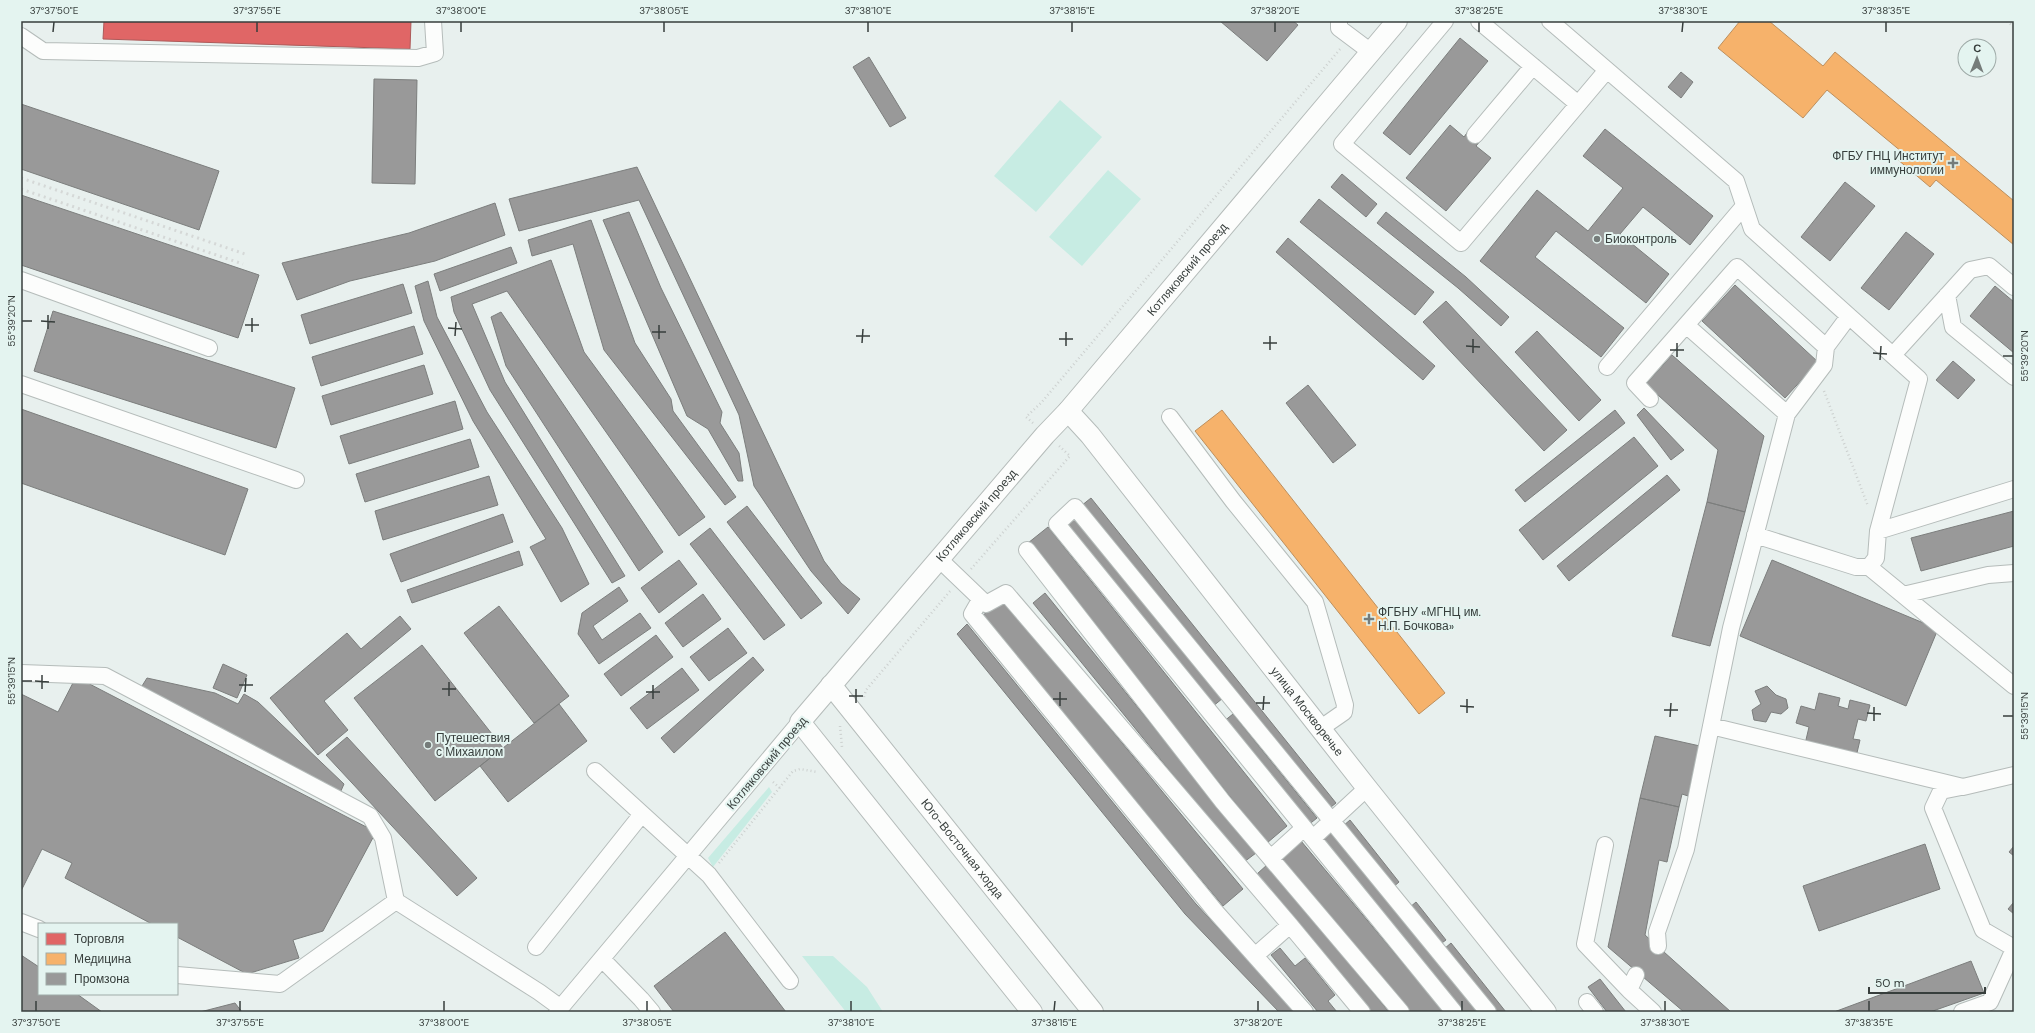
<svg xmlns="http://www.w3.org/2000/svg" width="2035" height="1033" font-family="'DM Sans',sans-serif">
<rect width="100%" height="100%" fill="#e8f0ee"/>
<path fill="#c7ece3" d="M1060 100 1102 137 1036 212 994 176Z
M1108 170 1141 199 1082 266 1049 237Z
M769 787 772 792 713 867 708 858Z
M802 956H833L867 987 883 1012H846Z"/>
<path fill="#e06666" stroke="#ad5a59" d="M104 21H411L410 49 103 39Z"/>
<path fill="#f6b26b" stroke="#bd8f5d" d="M1740 21H1769L1823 66 1835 52 2014 201V245L1936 180 1930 187 1897 159 1902 152 1827 90 1803 118 1718 48Z
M1222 410 1445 693 1419 714 1195 431Z"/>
<path fill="#999" stroke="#7c7e7d" d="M1220 21H1293L1298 25 1267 61Z
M1460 38 1488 61 1410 155 1383 133Z
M869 57 906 118 890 127 853 67Z
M1681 72 1693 82 1681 98 1668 87Z
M374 79 417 80 415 184 372 183Z
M21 104 219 171 199 230 21 169Z
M1450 125 1464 137 1469 130 1481 140 1476 146 1491 158 1446 211 1406 178Z
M1605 129 1713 216 1690 245 1643 207 1620 234 1669 274 1646 303 1556 231 1535 257 1624 328 1601 357 1480 261 1537 190 1588 231 1623 188 1583 156Z
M637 167 824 561 841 583 860 599 848 614 811 571 754 486 739 415 639 200 519 231 509 199Z
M1342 174 1377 204 1366 217 1331 187Z
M1845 182 1875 206 1830 261 1801 237Z
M21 195 259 275 238 338 21 265Z
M1319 199 1434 292 1415 315 1300 222Z
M495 203 505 235 435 261 350 281 297 300 282 263 409 233Z
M629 212 661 288 722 412 720 423 739 453 743 481H738L708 429 687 416 603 220Z
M1386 212 1466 277 1509 317 1501 326 1458 288 1377 223Z
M591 220 635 343 671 399 673 411 736 497 725 505 604 350 573 244 532 256 528 240Z
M1906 232 1934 254 1889 310 1861 288Z
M1288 238 1435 366 1423 380 1276 252Z
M511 247 517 263 440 291 434 274Z
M551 260 584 352 705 517 679 536 507 291 472 304 505 382 625 576 612 583 490 390 454 312 451 297Z
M428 281 437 317 487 412 562 528 589 584 561 602 530 547 546 539 473 421 424 321 415 286Z
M403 284 412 313 310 344 301 315Z
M1735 285 1818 362 1785 398 1702 321Z
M1995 286 2014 302V353L1970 316Z
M1446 301 1567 430 1544 451 1423 322Z
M53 311 295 388 276 448 34 371Z
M501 312 663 552 639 571 506 366 491 317Z
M414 326 423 354 321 386 312 357Z
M1537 331 1601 400 1579 421 1515 352Z
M1672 355 1764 436 1745 512 1707 502 1718 450 1646 384Z
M1953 361 1975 380 1958 399 1936 380Z
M424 365 433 394 331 425 322 396Z
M1308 385 1356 445 1333 463 1286 403Z
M455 401 463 429 349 464 340 436Z
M1644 408 1684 450 1671 460 1637 415Z
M21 409 248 489 225 555 21 483Z
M1615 410 1625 423 1525 502 1515 490Z
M1634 437 1658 466 1543 560 1519 530Z
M470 439 479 467 365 502 356 474Z
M1667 475 1680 490 1569 581 1557 566Z
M489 476 498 505 383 540 375 511Z
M1091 498 1336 803 1326 811 1081 506Z
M1707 502 1745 512 1710 646 1672 636Z
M747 506 822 603 801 619 727 522Z
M2014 511V546L1921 571 1911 538Z
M503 514 513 542 401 582 390 554Z
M1074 515 1223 698 1212 707 1063 523Z
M1048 527 1287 826 1267 843 1028 543Z
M710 528 785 625 764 640 690 544Z
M519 551 523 565 412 603 407 590Z
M679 560 697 584 659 613 641 588Z
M1772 560 1938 629 1906 706 1740 636Z
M619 587 628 601 593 626 602 640 640 613 651 628 599 664 578 634 582 613Z
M1045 593 1256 853 1244 862 1033 603Z
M703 594 721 619 683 647 665 623Z
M1003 599 1243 889 1223 906 982 616Z
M499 606 569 696 534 723 464 633Z
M400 616 411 629 324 701 348 730 318 755 270 698 347 633 361 649Z
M967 624 1196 904 1296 1012H1279L1185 914 957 634Z
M728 628 747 653 709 681 690 657Z
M656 635 673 657 621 696 604 674Z
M422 645 503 748 435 801 354 698Z
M753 657 764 670 674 753 661 738Z
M223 664 247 675 237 698 213 688Z
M682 668 699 690 647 729 630 708Z
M76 677 376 832 323 931 293 940 299 958 247 974 177 937V924H152L65 878 72 863 42 849 21 891V694L58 712Z
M147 678 215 693 238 704 244 694 258 702 344 784 340 793 142 686Z
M1767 686 1776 695 1786 699 1788 708 1781 714 1771 712 1766 722 1754 720 1752 710 1761 704 1755 691Z
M1819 693 1840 698 1838 706 1848 709 1850 700 1870 705 1866 721 1858 719 1853 739 1860 740 1856 757 1805 744 1809 727 1796 723 1801 706 1815 710Z
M559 704 587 741 508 802 480 766Z
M1233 714 1317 818 1307 826 1223 722Z
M1655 736 1700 746 1688 796 1682 794 1679 807 1640 798Z
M347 737 477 878 457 896 326 755Z
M1640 798 1679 807 1667 862 1659 860 1645 935 1731 1012H1684L1608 947Z
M1350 820 1399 882 1392 888 1343 826Z
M1329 830 1480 1012H1462L1319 839Z
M1301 841 1444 1012H1407L1278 859Z
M1925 844 1940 889 1819 931 1803 886Z
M2014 846V856L2009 852Z
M1268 864 1389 1012H1370L1257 874Z
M1416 902 1446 940 1439 945 1409 908Z
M2014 902V914L2008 909Z
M725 932 786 1012H674L654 986Z
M1451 943 1506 1012H1494L1444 949Z
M1280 948 1295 966 1305 958 1335 995 1328 1001 1337 1012H1318L1271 955Z
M21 955 39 967V994H77L102 1012H21Z
M1971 961 1984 993 1930 1012H1834Z
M1600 979 1626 1012H1607L1588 987Z
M235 1003 242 1012H200Z"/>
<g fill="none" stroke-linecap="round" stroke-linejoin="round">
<g stroke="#b5bcba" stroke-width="18">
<path id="minor" d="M1339 21V28L1371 52
M1445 21 1342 144 1461 243 1607 70 1550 21
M1479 21 1578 104
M21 36 43 51 418 58 435 53 433 21
M1607 70 1736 181 1752 229 1919 379 1878 531 1876 558 1869 567 2014 686
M1475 135 1533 66
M21 280 209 348
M1947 295 1953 327 2014 377
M1893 355 1970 270 1989 266 2014 287
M1607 367 1744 206
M21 384 296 480
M1650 399 1635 383 1686 325
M1787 414 1686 325 1737 267 1826 347
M1170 417 1233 501 1315 602 1345 705 1344 712 1321 728
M1878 531 2014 489
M1755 535 1856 567H1869
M1027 550 1223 802 1401 1012
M939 559 986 604 1006 593 1290 925 1362 1012
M1903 595 1988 575 2014 573
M980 600 972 614 1215 911 1305 1012
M21 673 105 676 370 816 383 838 396 901 539 992 561 1008
M1711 726 1963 787 2014 775
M595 771 709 875 790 981
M1961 787 1941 791 1933 808 1983 930 2014 948
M1313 838 1367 788
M1605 845 1585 944 1629 990
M1271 858 1304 828
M21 922 39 929
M1658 946 1657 932 1686 849 1731 628 1787 414 1824 365 1826 347 1849 316
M536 947 642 814
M1256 955 1290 925
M602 959 641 999 652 1012
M177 975 280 984 396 901
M1636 975 1629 990 1653 1012
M1587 1002 1595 1012
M557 1012 800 722
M1454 1012 1057 524 1075 507 1488 1012
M1962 1012 1990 1002 2014 949"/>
</g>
<g stroke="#b5bcba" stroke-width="22">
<g id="major">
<path id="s1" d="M1068 411 1090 435 1367 788 1546 1012"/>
<path id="s2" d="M831 685 1093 1012"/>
<path id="s3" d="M1032 1012 800 722 1045 435 1068 411 1397 21"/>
</g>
</g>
<path stroke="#ccd0cf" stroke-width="2.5" stroke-dasharray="1 3" stroke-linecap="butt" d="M2007 21 2014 27
M1824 391 1868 506
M1033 423 1026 417 1041 403 1341 48
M971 569 1070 456 1058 445
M864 697 866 690 951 590
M840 726 842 747
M773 782 780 788
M719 863 793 771 800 769 817 772"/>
<use href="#minor" stroke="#fcfdfc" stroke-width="16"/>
<use href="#major" stroke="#fcfdfc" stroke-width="20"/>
<path stroke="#d5d8d7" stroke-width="3" stroke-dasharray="2 4" stroke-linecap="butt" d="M21 178 245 254
M21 189 243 264"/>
</g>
<path fill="none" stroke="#373e3c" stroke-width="1.5" d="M53 32 54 22M257 32V22M461 32V22M664 32V22M868 32V22M1072 32V22M1275 32V22M1479 32V22M1682 32 1683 22M1886 32V22M22 321H32M41 321 55 322M245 325H259M448 328 462 329M48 329V315M252 332V318M652 332H666M455 336 456 322M856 336H870M659 339V325M1059 339H1073M862 343 863 329M1263 343H1277M1066 346V332M1466 346 1480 347M1270 350V336M1670 350H1684M1473 353V339M1873 353 1887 354M2003 356H2013M1677 357V343M1880 360 1881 346M22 681H32M35 681 49 682M239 685H253M42 689V675M442 689H456M245 692 246 678M646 692H660M449 696V682M849 696H863M653 699V685M1053 699H1067M856 703V689M1256 703H1270M1060 706V692M1460 706 1474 707M1263 710 1264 696M1664 710H1678M1467 713V699M1867 713 1881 714M2003 716H2013M1670 717 1671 703M1874 721V707M36 1011V1001M240 1011V1001M444 1011V1001M647 1011V1001M851 1011V1001M1054 1011 1055 1001M1258 1011V1001M1462 1011V1001M1665 1011V1001M1869 1011V1001"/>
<g fill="#757c7a" stroke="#e4f4f0" stroke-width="1.5">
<path d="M1951 157h4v4h4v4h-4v4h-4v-4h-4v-4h4z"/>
<circle cx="1597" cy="239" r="4"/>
<path d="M1367 613h4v4h4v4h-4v4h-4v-4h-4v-4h4z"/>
<circle cx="428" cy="745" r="4"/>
</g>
<g text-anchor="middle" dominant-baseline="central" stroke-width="4" stroke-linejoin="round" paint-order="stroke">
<g font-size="12" fill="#373e3c" stroke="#e4f4f0" text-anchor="start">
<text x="1944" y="156" text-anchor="end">ФГБУ ГНЦ Институт<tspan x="1944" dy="14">иммунологии</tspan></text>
<text x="1605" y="239">Биоконтроль</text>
<text x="1378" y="612">ФГБНУ «МГНЦ им.<tspan x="1378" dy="14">Н.П. Бочкова»</tspan></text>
<text x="436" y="738">Путешествия<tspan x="436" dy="14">с Михаилом</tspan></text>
</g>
<g font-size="12" fill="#373e3c" stroke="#e4f4f0">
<text stroke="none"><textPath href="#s3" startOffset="967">Котляковский проезд</textPath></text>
<text stroke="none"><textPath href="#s3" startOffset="643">Котляковский проезд</textPath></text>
<text stroke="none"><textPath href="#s1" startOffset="384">улица Москворечье</textPath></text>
<text transform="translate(767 763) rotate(-50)">Котляковский проезд</text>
<text stroke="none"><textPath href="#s2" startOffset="210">Юго-Восточная хорда</textPath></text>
</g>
</g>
<rect width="2035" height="1033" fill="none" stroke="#e4f4f0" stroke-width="44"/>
<rect x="38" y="923" width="140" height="72" fill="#e4f4f0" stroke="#9faba8"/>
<rect x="46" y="933" width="20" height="12" fill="#e06666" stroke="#9faba8"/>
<text x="74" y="943" font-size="12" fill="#373e3c">Торговля</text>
<rect x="46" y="953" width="20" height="12" fill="#f6b26b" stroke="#9faba8"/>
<text x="74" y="963" font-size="12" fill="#373e3c">Медицина</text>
<rect x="46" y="973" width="20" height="12" fill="#999999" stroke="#9faba8"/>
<text x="74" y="983" font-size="12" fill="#373e3c">Промзона</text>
<g transform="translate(1977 58) rotate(1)"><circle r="19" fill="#e4f4f0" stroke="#9faba8"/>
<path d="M0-3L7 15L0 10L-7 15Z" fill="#757c7a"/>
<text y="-6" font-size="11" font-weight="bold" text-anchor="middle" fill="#373e3c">С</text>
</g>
<path d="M1869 987v6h116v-6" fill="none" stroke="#373e3c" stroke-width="2"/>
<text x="1875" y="987" font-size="12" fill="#373e3c" stroke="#e4f4f0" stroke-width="3" paint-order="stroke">50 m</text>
<rect x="22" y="22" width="1991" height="989" fill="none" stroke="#373e3c" stroke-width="1.5"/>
<g font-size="10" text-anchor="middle" fill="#373e3c">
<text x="54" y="14">37°37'50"E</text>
<text x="257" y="14">37°37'55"E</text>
<text x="461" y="14">37°38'00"E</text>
<text x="664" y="14">37°38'05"E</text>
<text x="868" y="14">37°38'10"E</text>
<text x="1072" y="14">37°38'15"E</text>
<text x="1275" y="14">37°38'20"E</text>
<text x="1479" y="14">37°38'25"E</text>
<text x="1683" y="14">37°38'30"E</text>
<text x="1886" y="14">37°38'35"E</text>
<text transform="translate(11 321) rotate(-90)" y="4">55°39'20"N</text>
<text transform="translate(2024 356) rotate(-90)" y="4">55°39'20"N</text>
<text transform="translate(11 681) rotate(-90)" y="4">55°39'15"N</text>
<text transform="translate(2024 716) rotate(-90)" y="4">55°39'15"N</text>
<text x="36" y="1026">37°37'50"E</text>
<text x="240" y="1026">37°37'55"E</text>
<text x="444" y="1026">37°38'00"E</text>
<text x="647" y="1026">37°38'05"E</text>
<text x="851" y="1026">37°38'10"E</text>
<text x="1054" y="1026">37°38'15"E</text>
<text x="1258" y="1026">37°38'20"E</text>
<text x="1462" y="1026">37°38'25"E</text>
<text x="1665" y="1026">37°38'30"E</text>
<text x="1869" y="1026">37°38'35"E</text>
</g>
</svg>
